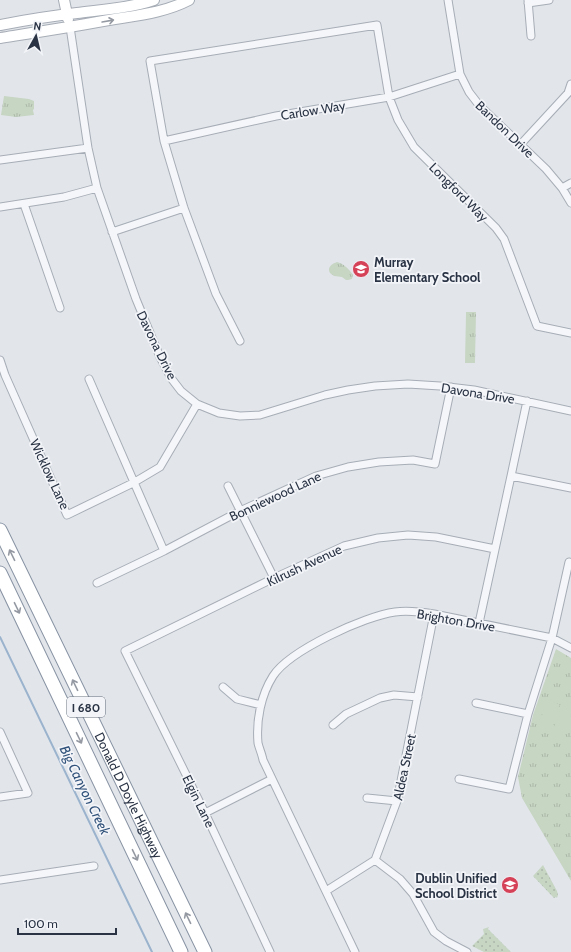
<svg xmlns="http://www.w3.org/2000/svg" width="571" height="952" font-family="Cabin,sans-serif">
<defs>
<pattern id="grass-dots" width="8" height="8" patternUnits="userSpaceOnUse"><rect width="8" height="8" fill="#c7d5c3"/><path d="M2 2h.1M6 6h.1" fill="none" stroke="#abb7a9" stroke-width="1.8" stroke-linecap="round"/></pattern>
<pattern id="park-tufts" width="24" height="20" patternUnits="userSpaceOnUse"><rect width="24" height="20" fill="#c7d5c3"/><path d="M3 7l-1-3M5 7V3M7 7l1-3M15 17l-1-3M17 17v-4M19 17l1-3" fill="none" stroke="#abb7a9"/></pattern>
</defs>
<rect width="100%" height="100%" fill="#e2e6eb"/>
<path fill="url(#grass-dots)" d="M543 865 557 891 558 895 557 898 556 897 554 898 533 876Z
M489 927 488 929 511 952H484L472 946 484 934 483 929Z"/>
<path fill="url(#park-tufts)" d="M4 96 29 99 34 101V109L33 110 34 115 16 117 1 115Z
M337 262C343 263 350 270 353 275L352 279 348 280H346L342 277 334 276 330 273C327 268 331 264 337 262Z
M466 312H476L475 363H465Z
M556 649 571 658V881L522 798 518 777 533 715Z"/>
<path fill="#c7d5c3" d="M551 700 560 705 549 725 539 720Z
M564 708 571 711V716L562 733 553 728Z"/>
<g fill="none" stroke-linecap="round" stroke-linejoin="round">
<path stroke="#9bb3cd" stroke-width="2" d="M0 637 152 952"/>
<g stroke="#a7adb6" stroke-width="9">
<path id="street" d="M448 0 460 74 469 92 479 105 546 169 562 188 571 203
M528 0 531 36
M528 3 549 0
M70 27 88 148 97 188 136 299 160 357 171 378 181 391 197 404 219 413 240 416 260 415 325 395 348 390 375 386 408 384 440 386 474 390 571 411
M164 141 276 116 389 97 460 74
M520 145 568 93 571 84
M0 160 88 148
M562 188 571 183
M24 204 60 308
M0 207 64 197 97 188
M112 232 184 208
M240 341 216 294 184 208 164 141 150 61 377 25 389 97 398 120 414 147 496 228 504 239 537 326 571 333
M0 360 5 375 67 515 133 483 160 467 197 404
M89 379 164 551
M511 476 571 488
M228 486 274 578
M97 583 164 551 240 511 316 476 348 467 379 462 413 460 435 464 451 387
M479 623 511 476 527 401
M223 687 237 699 261 705
M476 703 528 714
M333 725 346 714 380 698 394 695 418 697
M0 732 28 793 0 797
M459 779 509 789 528 714 552 638 569 562 571 563
M367 798 397 801
M205 813 272 779
M375 860 400 879 413 894 434 932 446 941 467 952
M0 880 94 866
M326 891 375 860 397 801 434 614
M270 952 205 813 125 651 274 578 344 546 378 538 408 535 436 537 495 549
M355 952 263 760C262 754 259 748 258 743 256 720 261 695 273 676 290 650 365 616 395 612 408 610 422 612 434 614L552 638 571 648"/>
</g>
<g stroke="#a7adb6" stroke-width="12">
<path id="secondary" d="M64 0 68 19
M0 25C26 20 51 16 77 13 101 10 131 8 154 0
M0 38C38 32 77 26 115 19 140 15 166 12 189 0"/>
</g>
<g stroke="#8893a3" stroke-width="15">
<g id="highway">
<path id="s1" d="M0 530 205 952"/>
<path d="M0 573 181 952"/>
</g>
</g>
<use href="#street" stroke="#f5f6f9" stroke-width="7"/>
<use href="#secondary" stroke="#fff" stroke-width="10"/>
<use href="#highway" stroke="#fff" stroke-width="13"/>
</g>
<defs><path id="oneway-shaft" d="M-6 0H5M1.5-3L5.5 0L1.5 3" fill="none" stroke-width="1.6" stroke-linecap="round" stroke-linejoin="round"/></defs>
<g stroke="#9499a2">
<use href="#oneway-shaft" transform="translate(108 21) rotate(-10)"/>
<use href="#oneway-shaft" transform="translate(12 555) rotate(-116)"/>
<use href="#oneway-shaft" transform="translate(17 608) rotate(64)"/>
<use href="#oneway-shaft" transform="translate(75 685) rotate(-116)"/>
<use href="#oneway-shaft" transform="translate(79 738) rotate(64)"/>
<use href="#oneway-shaft" transform="translate(135 855) rotate(64)"/>
<use href="#oneway-shaft" transform="translate(188 918) rotate(-116)"/>
</g>
<defs>
<g id="school-disc" transform="scale(0.9)"><circle r="9.5" fill="#d54258" stroke="#f2f4f8"/><path d="M0-5L7-2L0 1L-7-2ZM-4 1L0 2.5L4 1V4Q0 6-4 4Z" fill="#fff"/></g>
</defs>
<g fill-rule="evenodd">
<use href="#school-disc" x="361" y="269"/>
<use href="#school-disc" x="510" y="885"/>
</g>
<g text-anchor="middle" dominant-baseline="central" stroke-width="3.5" stroke-linejoin="round" paint-order="stroke">
<rect fill="#f2f4f8" stroke="#656d7a" stroke-width="1" x="67" y="697" width="38" height="20" rx="3"/>
<g font-size="12" font-weight="bold" fill="#293344">
<text x="86" y="707">I 680</text>
</g>
<g font-size="13" fill="#293344" stroke="#f2f4f8">
<text transform="translate(313 110) rotate(-9)">Carlow Way</text>
<text transform="translate(505 129) rotate(44)">Bandon Drive</text>
<text transform="translate(459 192) rotate(45)">Longford Way</text>
<text transform="translate(157 345) rotate(64)">Davona Drive</text>
<text transform="translate(478 393) rotate(9)">Davona Drive</text>
<text transform="translate(50 474) rotate(65)">Wicklow Lane</text>
<text transform="translate(275 496) rotate(-25)">Bonniewood Lane</text>
<text transform="translate(304 565) rotate(-25)">Kilrush Avenue</text>
<text transform="translate(456 620) rotate(10)">Brighton Drive</text>
<text transform="translate(404 767) rotate(-78)">Aldea Street</text>
<text stroke="none"><textPath href="#s1" startOffset="295">Donald D Doyle Highway</textPath></text>
<text transform="translate(199 801) rotate(64)">Elgin Lane</text>
</g>
<g font-size="13" font-weight="bold" fill="#293344" stroke="#f2f4f8" text-anchor="start">
<text x="374" y="262">Murray<tspan x="374" dy="15">Elementary School</tspan></text>
<text x="497" y="878" text-anchor="end">Dublin Unified<tspan x="497" dy="15">School District</tspan></text>
</g>
<g font-size="14" font-style="italic" fill="#31527a" stroke="#f2f4f8">
<text transform="translate(85 790) rotate(64)">Big Canyon Creek</text>
</g>
</g>
<g transform="translate(36 36) rotate(8)" stroke="#f2f4f8" stroke-width="3" paint-order="stroke">
<path d="M0-3L7 15L0 10L-7 15Z" fill="#293344"/>
<text y="-6" font-size="11" font-weight="bold" text-anchor="middle" fill="#293344">N</text>
</g>
<path d="M18 928v6h98v-6" fill="none" stroke="#293344" stroke-width="2"/>
<text x="24" y="928" font-size="12" fill="#293344" stroke="#f2f4f8" stroke-width="3" paint-order="stroke">100 m</text>
</svg>
